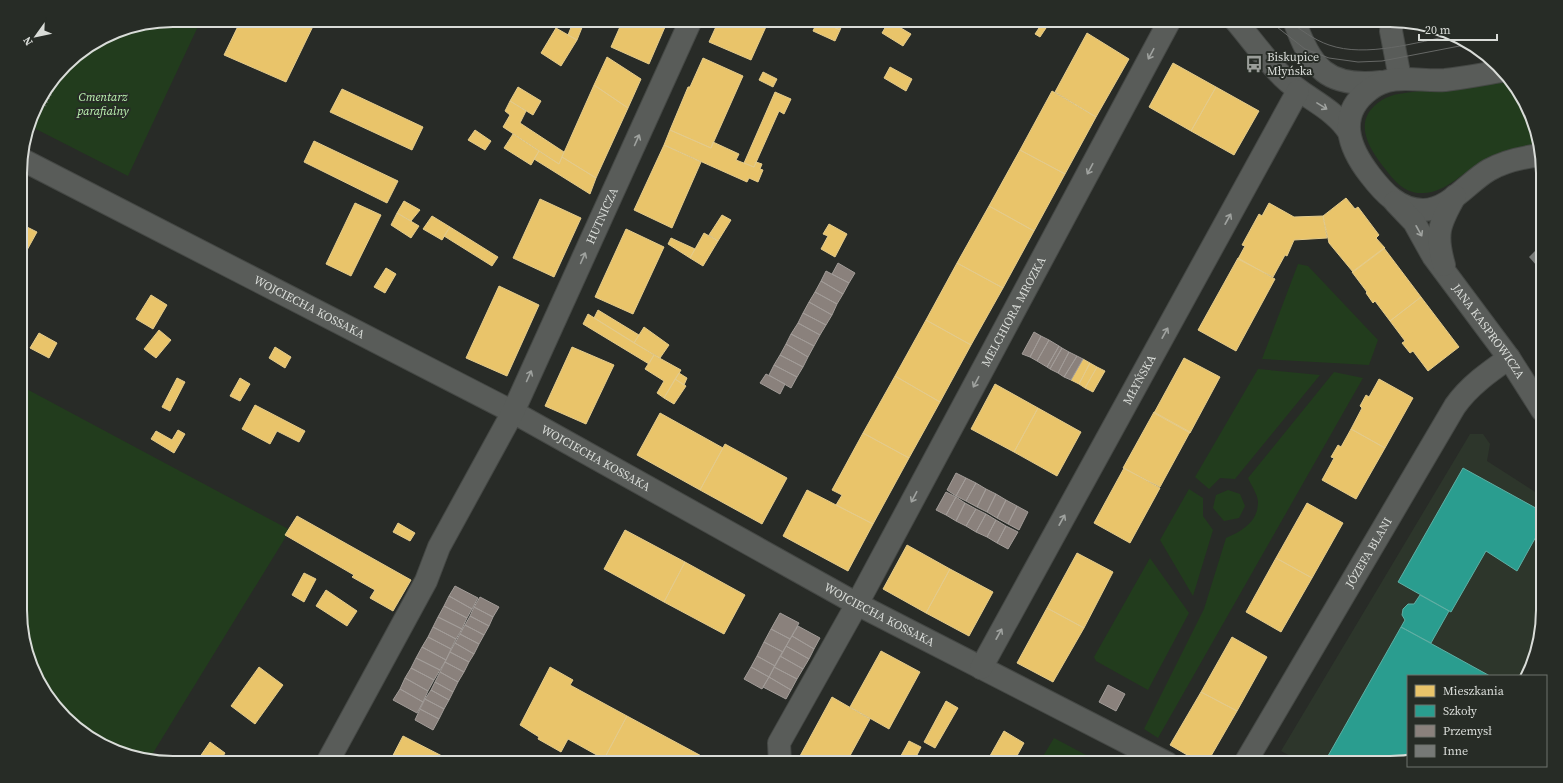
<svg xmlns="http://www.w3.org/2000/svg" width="1563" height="783" font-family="'Source Serif 4',serif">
<rect width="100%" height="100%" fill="#282b27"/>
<path fill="#2d362b" d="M1470 434H1483L1490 444 1487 461 1543 497V610L1528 676H1408V761L1400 763H1303L1281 751Z"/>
<path fill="#223c1d" d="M173 20H201L128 176 30 126 36 105 72 58 115 32Z
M1510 79 1517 88 1539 146C1522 150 1502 153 1486 160 1465 169 1447 193 1423 193 1403 194 1393 179 1382 165 1367 145 1352 119 1382 100 1393 93 1407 93 1419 91 1449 86 1480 83 1510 79Z
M1298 264 1308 266 1378 340 1369 365 1262 359Z
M1258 369 1320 375 1235 479 1220 478 1209 489 1195 477Z
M1334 372 1363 378 1158 738 1144 729 1204 609 1226 538C1242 531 1258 522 1258 502 1258 495 1251 485 1248 478Z
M21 386 290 530 150 758 105 747 51 703 32 668 21 630Z
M1189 489 1203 498V516L1213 530 1193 596 1160 540Z
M1228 490 1240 494 1245 506 1239 518 1224 521 1213 508 1216 495Z
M1150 558 1189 613 1148 690 1096 661 1094 657Z
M1054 738 1101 763H1039Z"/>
<path fill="#e9c46a" stroke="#e4cb8b" d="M241 20H316L286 82 224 55Z
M574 20H585L577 40 568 35Z
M623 20H668L649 64 611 47Z
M719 20H769L751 60 709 42Z
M818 20 840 30 835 41 813 31Z
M818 20H844L840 30Z
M1032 20H1051L1046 28Z
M1360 20H1374L1370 27Z
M889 21 911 34 903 46 882 33Z
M1041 25 1046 28 1040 37 1035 34Z
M556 28 577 40 561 66 541 53Z
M1087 33 1129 59 1096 117 1055 92Z
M607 57 641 79 628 108 594 85Z
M703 58 743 76 711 148 670 130 688 87H690Z
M1173 63 1216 87 1191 131 1149 107Z
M890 67 912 79 906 91 884 78Z
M763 72 777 79 773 87 759 80Z
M594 85 628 108 596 178 562 157Z
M518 87 541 101 533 115 510 101Z
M1216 87 1259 111 1234 155 1191 131Z
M342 89 423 127 412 150 330 112Z
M1052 91 1096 117 1065 174 1020 150Z
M775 92 791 99 784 114 779 111 754 167 744 163Z
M510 101 526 111 520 123 564 152 559 164 503 127 510 115 505 111Z
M475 130 491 141 485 150 468 140Z
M670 130 711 148 713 142 739 154 736 160 754 167 756 162 762 164 760 169 763 170 758 182 749 178 747 182 664 145Z
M513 134 539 151 531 165 504 148Z
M314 141 398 181 387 203 304 162Z
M664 145 701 162 672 228 634 210Z
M1020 150 1065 174 1034 231 989 206Z
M539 151 559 164 562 157 596 178 590 194 534 159Z
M1346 198 1355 209 1358 207 1379 235 1376 238 1385 248 1353 272 1329 243 1323 216Z
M540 199 581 218 554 277 513 258Z
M404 201 420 210 411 221 397 213Z
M355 203 381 215 351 276 326 264Z
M1269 203 1294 217 1323 216 1327 238 1294 240 1287 256 1285 255 1273 277 1238 259 1245 246 1242 245 1259 214 1262 216Z
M989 206 1034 231 1003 288 957 263Z
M397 213 419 226 411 238 391 225Z
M722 215 731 220 718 241 709 235Z
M432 216 450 227 442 240 423 229Z
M829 224 847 234 835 257 821 249 828 236 823 234Z
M25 226 37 232 21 261 20 234Z
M450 227 498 257 492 266 444 236Z
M626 229 664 247 633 314 595 297Z
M704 233 718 241 703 266 690 258Z
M671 238 695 249 690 258 668 244Z
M1384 248 1421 297 1390 321 1375 301 1373 303 1366 293 1367 292 1352 272Z
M1238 258 1275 279 1236 351 1198 330Z
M957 263 1003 288 971 345 926 320Z
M386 268 396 274 385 293 374 287Z
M499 286 539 305 507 376 466 358Z
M151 295 167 305 153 329 136 319Z
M1421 297 1459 347 1428 371 1413 351 1410 353 1402 343 1405 341 1390 321Z
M598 310 639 335 634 343 594 318Z
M588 314 654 355 649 364 583 324Z
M926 320 971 345 940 402 895 376Z
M644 327 669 345 660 358 634 343Z
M159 330 171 340 156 358 144 349Z
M39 333 57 343 49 358 30 348Z
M275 347 291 357 285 368 269 358Z
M572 347 614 365 586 424 545 406Z
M654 355 681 370 664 398 657 393 664 381 645 369Z
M1184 358 1220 377 1190 433 1154 413Z
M1083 359 1090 363 1079 384 1071 380Z
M1090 363 1097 367 1085 388 1079 384Z
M1097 367 1105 371 1093 392 1085 388Z
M679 373 687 378 684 385 675 379Z
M895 376 940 402 909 458 863 433Z
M177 378 185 382 170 411 162 407Z
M240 378 250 384 240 401 230 396Z
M675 379 686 386 674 404 664 398Z
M1379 379 1413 398 1385 448 1351 429 1362 408 1360 406 1366 395 1369 397Z
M995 384 1038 408 1014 452 971 429Z
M255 405 305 431 299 442 277 431 270 444 242 429Z
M1038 408 1081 432 1057 476 1014 452Z
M1154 412 1190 432 1160 487 1123 468Z
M660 413 723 448 700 490 637 455Z
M1351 429 1385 448 1356 499 1322 480 1334 458 1331 457 1338 445 1341 447Z
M178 430 185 434 174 453 151 439 156 431 172 440Z
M863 433 909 458 873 524 836 505 842 495 832 490Z
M725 444 787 478 762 524 700 490Z
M1124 468 1160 488 1130 543 1094 523Z
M807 490 873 524 848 571 783 536Z
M1307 503 1343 523 1312 578 1276 558Z
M297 516 411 580 393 611 370 598 375 590 352 577 354 575 285 535Z
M398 523 415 533 410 541 393 532Z
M625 530 685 562 664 602 604 569Z
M907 545 950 569 926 613 883 589Z
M1077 553 1113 572 1084 628 1047 608Z
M1276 558 1312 578 1281 632 1246 612Z
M685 562 745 595 724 634 664 602Z
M950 569 993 592 969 636 926 613Z
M304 573 316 579 304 602 292 595Z
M326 590 357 611 347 626 316 606Z
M1047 608 1084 628 1053 682 1017 663Z
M1232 637 1267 657 1237 711 1201 692Z
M881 651 920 672 889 729 850 707Z
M259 667 283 685 255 724 231 706Z
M550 667 573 680 570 685 627 716 604 759 568 739 561 752 538 739 539 737 520 725Z
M1201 692 1237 711 1207 763H1201L1170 745Z
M832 697 870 719 846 763H813L800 756Z
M946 701 958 708 935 748 924 742Z
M627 716 707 759 705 763H611L604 759Z
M1004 731 1024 743 1013 763H986Z
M403 736 444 757 440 763H389Z
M909 741 921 747 913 763H897Z
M210 742 225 753 219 763H199L197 761Z"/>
<path fill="#2a9d8f" stroke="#5eb0a5" d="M1463 468 1543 512V524L1517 571 1486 551 1451 612 1398 582Z
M1420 595 1449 611 1431 643 1401 627 1405 620 1402 615 1403 609 1408 604H1414Z
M1401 627 1490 676H1408V761L1400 763H1324Z"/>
<path fill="#8a817c" stroke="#a29c98" d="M838 263 855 273 849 283 832 274Z
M826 271 849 283 843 294 821 281Z
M821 281 843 294 837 304 815 292Z
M815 292 837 304 832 315 809 302Z
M809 302 832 315 826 325 803 313Z
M803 313 826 325 820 335 798 323Z
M798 323 820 335 814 346 791 334Z
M1034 332 1041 336 1030 357 1022 354Z
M791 334 814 346 808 357 786 344Z
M1041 336 1049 340 1037 361 1030 357Z
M1049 340 1059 346 1047 367 1037 361Z
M786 344 808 357 803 367 780 355Z
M1059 346 1062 348 1050 369 1047 367Z
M1062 348 1069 352 1058 373 1050 369Z
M1069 352 1077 356 1064 377 1058 373Z
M780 355 803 367 797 377 774 365Z
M1077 356 1083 359 1071 380 1064 377Z
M774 365 797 377 791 388 769 375Z
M766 374 785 384 780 394 760 383Z
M956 473 966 478 956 496 947 490Z
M966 478 976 483 966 501 956 496Z
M976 483 986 489 977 507 966 501Z
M986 489 996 494 987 512 977 507Z
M946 492 956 497 946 515 936 510Z
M996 494 1006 500 997 518 987 512Z
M956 497 965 503 956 521 946 515Z
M1006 500 1017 506 1008 524 997 518Z
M965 503 976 509 966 526 956 521Z
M1017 506 1028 512 1019 530 1008 524Z
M976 509 986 514 976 532 966 526Z
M986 514 996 520 987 537 976 532Z
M996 520 1006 526 997 543 987 537Z
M1006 526 1018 532 1008 549 997 543Z
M455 586 478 598 472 609 449 596Z
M449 596 472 609 467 618 444 606Z
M480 597 499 607 493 617 474 607Z
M444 606 467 618 462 629 438 617Z
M474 607 493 617 489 626 470 616Z
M780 613 799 623 790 639 771 629Z
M470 616 489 626 484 635 465 625Z
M438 617 462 629 456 639 433 627Z
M465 625 484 635 479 644 460 634Z
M798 626 820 638 814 649 792 636Z
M433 627 456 639 451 649 428 637Z
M771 629 790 639 783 652 764 642Z
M460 634 479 644 474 654 455 643Z
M792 636 814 649 809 659 786 646Z
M428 637 451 649 446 660 422 647Z
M764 642 783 652 775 666 757 656Z
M455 643 474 654 469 662 450 652Z
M786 646 809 659 803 669 780 656Z
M422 647 446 660 440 670 416 658Z
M450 652 469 662 464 672 445 662Z
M757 656 775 666 769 677 751 667Z
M780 656 803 669 797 679 774 667Z
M416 658 440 670 434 680 411 668Z
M445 662 464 672 458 682 440 672Z
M751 667 769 677 762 689 744 679Z
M774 667 797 679 791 690 769 677Z
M411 668 434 680 428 691 405 678Z
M440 672 458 682 453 692 435 682Z
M769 677 791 690 786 699 763 687Z
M405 678 428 691 423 702 400 689Z
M435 682 453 692 449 700 431 690Z
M1108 685 1125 694 1116 711 1099 702Z
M400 689 423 702 417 713 393 700Z
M431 690 449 700 444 709 425 699Z
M425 699 444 709 439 719 420 709Z
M420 709 439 719 433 730 415 720Z"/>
<path fill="#767976" d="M1538 248 1542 253V262L1537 266 1529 257Z"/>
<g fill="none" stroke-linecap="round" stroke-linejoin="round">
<g stroke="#454845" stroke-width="24">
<g id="minor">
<path d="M1235 20C1251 39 1266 60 1283 77 1304 98 1333 107 1349 132"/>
<path d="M1294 20C1311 68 1327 88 1381 82"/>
<path d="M1392 20 1391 31 1400 78"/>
<path d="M1502 71C1483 74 1464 78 1445 80 1419 82 1392 72 1369 90 1336 115 1349 148 1370 175 1383 192 1399 210 1423 210 1449 210 1468 182 1489 170 1505 161 1524 157 1542 155"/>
<path id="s1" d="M21 159 513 412 857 604 1167 763"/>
<path id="s2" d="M1395 202 1414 222 1433 256 1509 358 1542 410"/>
<path d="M1444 265C1435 234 1439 224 1455 196"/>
<path id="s3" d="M981 668 1298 91"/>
<path id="s4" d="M327 763 426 581 439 547 513 412 691 20"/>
<path id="s5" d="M780 763 779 743 857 604 1170 20"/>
<path id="s6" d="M1245 763 1455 406C1469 386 1489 372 1509 358"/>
</g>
</g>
<path stroke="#5a5c59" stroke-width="2.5" stroke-dasharray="1 3" stroke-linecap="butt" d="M45 106 63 69"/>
<use href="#minor" stroke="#595c59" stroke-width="22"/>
<path stroke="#666866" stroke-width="1" d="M1268 20 1305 49 1329 58 1358 62 1382 61 1470 44
M1287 20C1300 29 1314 40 1329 45 1366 58 1417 42 1454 35"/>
</g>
<defs><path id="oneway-shaft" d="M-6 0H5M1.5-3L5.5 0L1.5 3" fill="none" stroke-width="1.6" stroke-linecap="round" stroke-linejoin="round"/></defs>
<g stroke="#9fa29f">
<use href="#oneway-shaft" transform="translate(1151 54) rotate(118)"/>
<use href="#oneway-shaft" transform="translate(1322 106) rotate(32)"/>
<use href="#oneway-shaft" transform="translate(637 140) rotate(-66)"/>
<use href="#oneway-shaft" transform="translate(1090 169) rotate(118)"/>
<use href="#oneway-shaft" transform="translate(1228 219) rotate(-61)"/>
<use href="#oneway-shaft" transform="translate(1419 231) rotate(61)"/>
<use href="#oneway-shaft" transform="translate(583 258) rotate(-66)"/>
<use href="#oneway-shaft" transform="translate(1165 333) rotate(-61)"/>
<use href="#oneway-shaft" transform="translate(529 376) rotate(-66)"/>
<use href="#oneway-shaft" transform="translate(976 382) rotate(118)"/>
<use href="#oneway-shaft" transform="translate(914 497) rotate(118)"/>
<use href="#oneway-shaft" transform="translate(1062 520) rotate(-61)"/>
<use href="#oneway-shaft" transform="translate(999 634) rotate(-61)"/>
</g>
<defs>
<g id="bus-bare" transform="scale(1.38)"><path d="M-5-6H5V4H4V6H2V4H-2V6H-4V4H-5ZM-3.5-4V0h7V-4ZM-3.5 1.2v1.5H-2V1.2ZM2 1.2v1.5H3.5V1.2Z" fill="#9b9e9a" stroke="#272c26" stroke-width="2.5" paint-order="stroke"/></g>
</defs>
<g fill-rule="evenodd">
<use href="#bus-bare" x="1254" y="64"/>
</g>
<g text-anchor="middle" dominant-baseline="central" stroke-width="4" stroke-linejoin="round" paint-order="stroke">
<g font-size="12" fill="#d9dcd8" stroke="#272c26" text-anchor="start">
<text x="1267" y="57">Biskupice<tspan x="1267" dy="14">Młyńska</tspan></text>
</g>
<g font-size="12" font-style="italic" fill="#bef5b3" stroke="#272c26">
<text x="103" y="97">Cmentarz<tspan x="103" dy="14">parafialny</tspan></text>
</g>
<g font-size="12" fill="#d9dcd8" stroke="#272c26">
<text stroke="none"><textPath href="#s4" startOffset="613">HUTNICZA</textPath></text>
<text stroke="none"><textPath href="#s1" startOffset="324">WOJCIECHA KOSSAKA</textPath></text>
<text stroke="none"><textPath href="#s5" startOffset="511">MELCHIORA MROZKA</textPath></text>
<text stroke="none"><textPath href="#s2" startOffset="160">JANA KASPROWICZA</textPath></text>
<text stroke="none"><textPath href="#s3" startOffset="329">MŁYŃSKA</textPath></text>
<text stroke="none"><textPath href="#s1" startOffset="648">WOJCIECHA KOSSAKA</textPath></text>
<text stroke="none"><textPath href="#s6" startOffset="244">JÓZEFA BLANI</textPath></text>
<text stroke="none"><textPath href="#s1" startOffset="972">WOJCIECHA KOSSAKA</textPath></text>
</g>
</g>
<path d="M0 0H1563V783H0ZM173 27H1390A146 146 0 0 1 1536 173V610A146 146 0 0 1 1390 756H173A146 146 0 0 1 27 610V173A146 146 0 0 1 173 27Z" fill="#272c26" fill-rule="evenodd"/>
<path fill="none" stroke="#d9dcd8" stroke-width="2" d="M173 27H1390A146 146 0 0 1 1536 173V610A146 146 0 0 1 1390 756H173A146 146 0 0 1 27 610V173A146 146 0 0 1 173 27Z"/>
<rect x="1407" y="675" width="140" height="92" fill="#272c26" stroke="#6e726d"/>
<rect x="1415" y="685" width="20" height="12" fill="#e9c46a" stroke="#6e726d"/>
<text x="1443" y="695" font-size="12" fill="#d9dcd8">Mieszkania</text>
<rect x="1415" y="705" width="20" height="12" fill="#2a9d8f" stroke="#6e726d"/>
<text x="1443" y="715" font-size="12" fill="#d9dcd8">Szkoły</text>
<rect x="1415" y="725" width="20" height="12" fill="#8a817c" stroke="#6e726d"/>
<text x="1443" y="735" font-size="12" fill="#d9dcd8">Przemysł</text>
<rect x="1415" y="745" width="20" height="12" fill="#767976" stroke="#6e726d"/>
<text x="1443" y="755" font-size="12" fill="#d9dcd8">Inne</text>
<g transform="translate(36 36) rotate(237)" stroke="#272c26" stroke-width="3" paint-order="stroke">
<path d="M0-3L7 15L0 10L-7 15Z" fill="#d9dcd8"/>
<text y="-6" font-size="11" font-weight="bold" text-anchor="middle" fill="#d9dcd8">N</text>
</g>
<path d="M1419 34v6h78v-6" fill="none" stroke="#d9dcd8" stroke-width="2"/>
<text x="1425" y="34" font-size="12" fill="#d9dcd8" stroke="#272c26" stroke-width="3" paint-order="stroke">20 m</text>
</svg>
